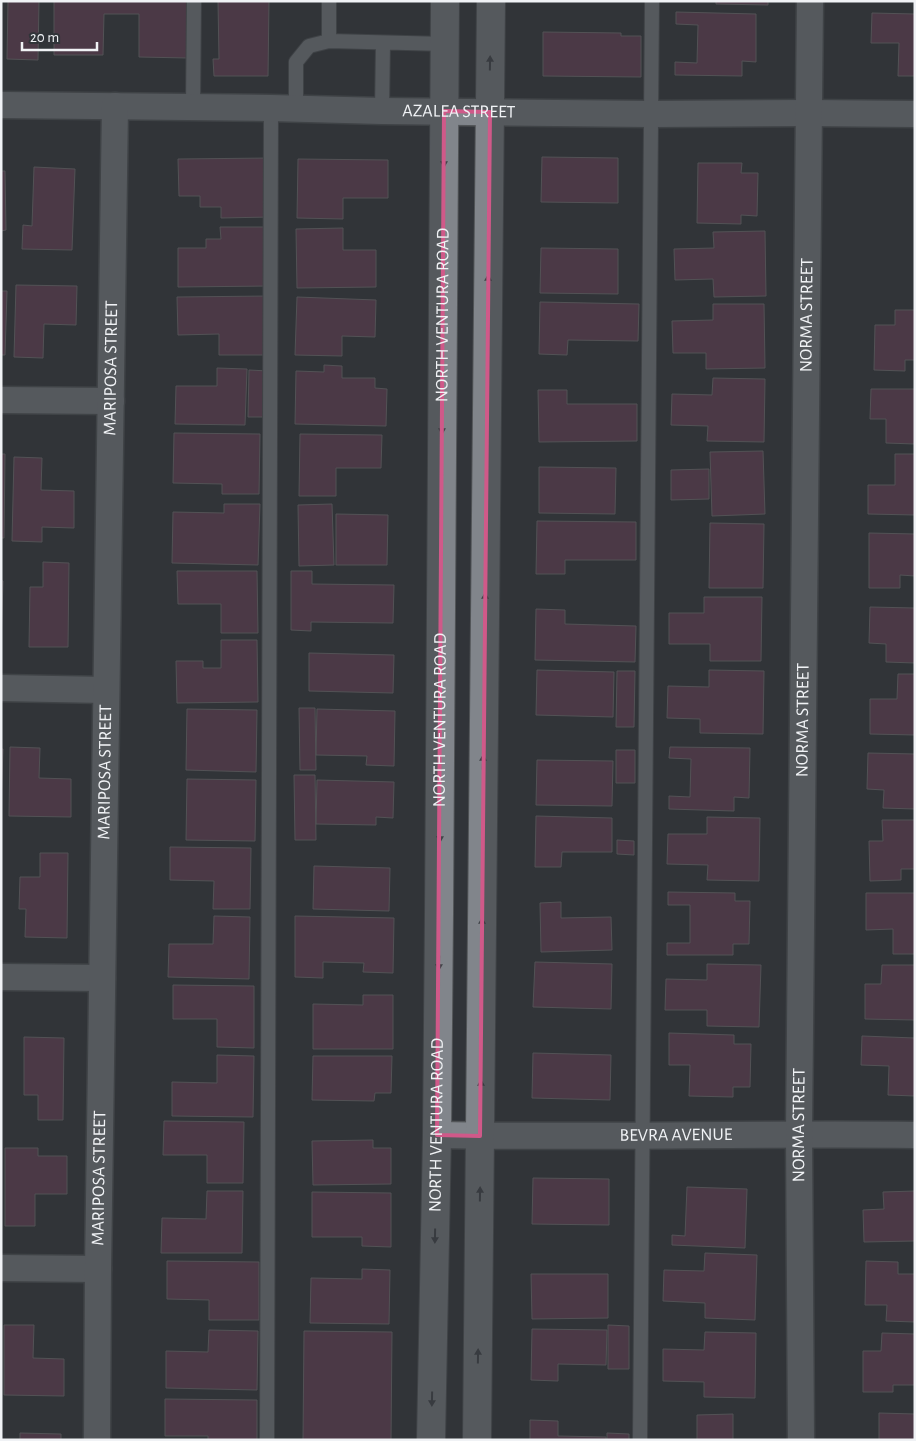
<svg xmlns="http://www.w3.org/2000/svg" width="916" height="1441" font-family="'Alegreya Sans',sans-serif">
<rect width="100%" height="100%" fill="#313439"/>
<path fill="#6a3f57" stroke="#7b7578" d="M8 1H39L38 60 7 59Z
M54 1H188V58L139 57V14H104L103 55H54Z
M218 1H269L268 76H214L213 59H219Z
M716 1H768V5L716 4Z
M676 12 756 14V62L742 61V76L675 75V62L697 63 698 25 676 24Z
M872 13 915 14V76H898L899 43H871Z
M543 32 621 33V36H641V77L543 76Z
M542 157 618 158V203L541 202Z
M271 158V217L221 218V207H200V196H179L178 159Z
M298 159 388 160V198H343V219L297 218Z
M698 163H742L741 173H758L757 216 741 215V224L697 223Z
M34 167 75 169 72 250 22 249 23 225 32 226Z
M1 171H5L6 230 1 231Z
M220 227H269L270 286 178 287V248H206V239H221Z
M343 228V250H376V287L297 288 296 229Z
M765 231 766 296 714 297 713 279 675 280 674 249 714 248 713 232Z
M541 248 618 249V294L540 293Z
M16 285 77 286 76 325 44 324 43 358 14 357Z
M1 291H7L5 355H1Z
M269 296V355H219V334L178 335 177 297Z
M297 297 376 300 375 337 342 336V356L295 355Z
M540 302 639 304 638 341 568 340 567 355 539 354Z
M713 304H764L765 368 706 369V353H673L672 321 713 320Z
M895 310H915V360H905V371L874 370 875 325H895Z
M324 365 342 366V378H375V388L387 389 386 426 295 424 296 371 324 372Z
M217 368 247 369 245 425 175 424 176 386H217Z
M249 370 268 371 267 417H248Z
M713 378 765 379 764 442 707 441 708 426 671 425 672 394 712 395Z
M871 389H915V444L886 443V419H870Z
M538 390H567V404H637V441L539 442Z
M174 433 260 434 259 494H222V484L173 483Z
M300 434 382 435 381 468H336V496H299Z
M763 451 765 514 712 516 710 452Z
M1 454H5L4 538H1Z
M895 454H915V515L868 514V485H895Z
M14 457 42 458 41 490 74 491V528L42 527V542L12 541Z
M539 467 616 468 615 514 539 513Z
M709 469V499L671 500V470Z
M224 504H260L258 565 172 563 173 512 224 513Z
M332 504 334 565 299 566 298 505Z
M336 514 388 515 387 565H336Z
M537 521 636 522V560H565V574H536Z
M710 523 764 524 763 588H709Z
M869 533 915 534V576L900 575V588H869Z
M43 562 69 563 68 647H29L30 587H43Z
M177 571H257L258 633H221V604H178Z
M291 571H312V584L394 585 393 623 311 622V631L291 630Z
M1 580 3 581 1 643Z
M704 597H762L761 661H710V644H669V613H704Z
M870 607 915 608V663L886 662V644L869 643Z
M536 609 565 610V624L636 626 635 662 535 660Z
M221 640H257L258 702 177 703 176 661H203V668H221Z
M309 653 394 655 393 693 309 691Z
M537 670 614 672 613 717 536 715Z
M709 670 764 671 763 734 700 733V719L667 718 668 686 709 687Z
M617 671H635L634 727H616Z
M898 674H915V735L870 734V699H897Z
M299 708H315L316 770H300Z
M187 709 257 710 256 772 186 770Z
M317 709 395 711 394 766 366 765 367 756 316 755Z
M10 747 40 748 39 778 71 779V817L9 816Z
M670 747 750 748 749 798 734 797V811L669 809V796L690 797 691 759 669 758Z
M1 749H3L1 804Z
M616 750H635V783H616Z
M868 753 915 754V809L883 808 884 790 867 789Z
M537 760 613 761 612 806 536 805Z
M294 775H315L316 840H295Z
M187 779 256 780 255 841 186 840Z
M317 780 394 782 393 818 376 817V825L316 824Z
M536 816 612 818V852H562L561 867H535Z
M707 817 760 818 759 881 707 880 708 865 667 864 668 834H707Z
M882 820H915V869H901V880L870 881 869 841H883Z
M617 840 634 841V855L617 854Z
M170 847 251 848 250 909H213L214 881 170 880Z
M40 853H68L67 938 25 937 26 909H19L20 877H40Z
M314 866 390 868 389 911 313 909Z
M668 892 735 893V901H750L749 944H733V955H667V943H690V905H668Z
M866 893H915V954H893V929L866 930Z
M561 902V918L611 917 612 950 541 952 540 903Z
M214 916 250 917 249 979 168 977 169 944H213Z
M295 916 394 918 393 973 363 972 364 963 323 962V978L295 977Z
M535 962 612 964 611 1009 533 1007Z
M707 964 761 965 759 1027 707 1026V1010H665L666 979 707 980Z
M882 965H915V1020L865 1019V984H881Z
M173 985 254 986V1048L217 1047V1019H173Z
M363 995H393V1049H313V1004L363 1005Z
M669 1033 734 1035V1044H751L750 1087H733V1097L689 1096 690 1065H669Z
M862 1036 915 1038V1096L888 1095 889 1066 861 1065Z
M24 1037 64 1038 63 1120H38V1095H24Z
M533 1053 611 1055 610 1100 532 1098Z
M217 1055 254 1056 253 1117 172 1116V1082L217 1083Z
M313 1056H392L391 1093H375L374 1101 312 1100Z
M164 1121 244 1122 243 1183H207V1155H163Z
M373 1140V1148H391V1184L313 1185 312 1141Z
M5 1148H38V1156H67V1194H35V1226H5Z
M533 1178 609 1179V1225L532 1224Z
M687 1187 747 1189 745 1248 672 1245V1235L685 1236Z
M207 1191H243L242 1253H161L162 1218 206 1219Z
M915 1191V1241L864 1242 863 1210 884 1209 883 1192Z
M312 1192 391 1193V1247L362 1246V1237H312Z
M705 1253 757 1255 755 1320 705 1318V1303L663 1301 664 1270 704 1271Z
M167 1261 259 1262V1320H209V1300L167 1299Z
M866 1261 898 1262V1274H915V1322L886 1321 887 1305H865Z
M362 1269 390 1270 389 1324 310 1323 311 1278 362 1279Z
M531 1274H608V1318L532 1319Z
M4 1325H34L33 1358 64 1359V1396L4 1395Z
M608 1325 629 1326V1369H608Z
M532 1329 607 1330 606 1365 558 1364V1381L531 1380Z
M209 1330 258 1331 257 1390 166 1388V1351L208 1352Z
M304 1331 392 1332 391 1440H303Z
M705 1332 756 1333 755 1398 704 1397V1382L663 1381V1349L704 1350Z
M882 1333 915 1334V1385H893V1392H863V1351H881Z
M165 1399 257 1400V1440H208V1436H165Z
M879 1413 915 1414V1440H879Z
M733 1414V1440H697V1415Z
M530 1420 558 1421V1436L606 1437V1440H530Z
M20 1433 61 1434V1440H20Z
M607 1433 629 1434V1440H607Z"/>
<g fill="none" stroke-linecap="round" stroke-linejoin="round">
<g stroke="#515457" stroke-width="16">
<path id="lane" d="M329 1V41L445 44
M193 107 194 1
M296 108V62L309 46 329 41
M382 111 383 43
M267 1440 271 108
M640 1440 652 1"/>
</g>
<g stroke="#515457" stroke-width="29">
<g id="street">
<path id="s1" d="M1 105 271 108 382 111 651 114 808 113 915 114"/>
<path d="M1 400 111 401"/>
<path d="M1 688 106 690"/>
<path d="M1 977 102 978"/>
<path id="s2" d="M437 1135C596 1138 755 1133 915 1135"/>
<path d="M1 1268 98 1269"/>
<path id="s3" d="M97 1440 98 1269 115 106"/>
<path id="s4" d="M801 1440 799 1133 810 1"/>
</g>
</g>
<g stroke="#515457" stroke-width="30">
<g id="secondary">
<path id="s5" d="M431 1440 437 1135 439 914 445 1"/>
<path d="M477 1440 491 1"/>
</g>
</g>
<use href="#lane" stroke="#81858b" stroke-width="14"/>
<use href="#street" stroke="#81858b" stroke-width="26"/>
<use href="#secondary" stroke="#81858b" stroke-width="28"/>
</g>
<defs><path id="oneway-solid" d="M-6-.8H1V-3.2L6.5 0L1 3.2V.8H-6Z" transform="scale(1.25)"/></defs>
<g fill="#414449">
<use href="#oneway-solid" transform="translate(490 63) rotate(-89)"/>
<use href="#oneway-solid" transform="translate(444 160) rotate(90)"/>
<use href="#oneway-solid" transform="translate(488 282) rotate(-89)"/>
<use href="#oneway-solid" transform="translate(442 427) rotate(90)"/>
<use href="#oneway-solid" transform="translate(485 600) rotate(-89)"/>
<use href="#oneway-solid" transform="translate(483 762) rotate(-89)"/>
<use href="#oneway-solid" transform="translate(440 835) rotate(90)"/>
<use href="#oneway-solid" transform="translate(482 925) rotate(-90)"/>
<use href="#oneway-solid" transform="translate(439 963) rotate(91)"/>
<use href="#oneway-solid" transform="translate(481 1087) rotate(-90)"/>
<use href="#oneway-solid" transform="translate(480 1194) rotate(-89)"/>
<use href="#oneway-solid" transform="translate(435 1236) rotate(91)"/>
<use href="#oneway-solid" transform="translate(478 1356) rotate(-89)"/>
<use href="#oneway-solid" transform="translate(432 1399) rotate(91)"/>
</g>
<path d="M0 0H916V1441H0ZM444 111 490 112 480 1136 437 1135Z" fill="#313439" fill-opacity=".55" fill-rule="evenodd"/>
<path fill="none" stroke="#d05989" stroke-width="4" stroke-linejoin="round" d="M444 111 490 112 480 1136 437 1135Z"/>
<g text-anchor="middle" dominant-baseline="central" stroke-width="4" stroke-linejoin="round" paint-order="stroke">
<g font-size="18" fill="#f0f2f5" stroke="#313439">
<text stroke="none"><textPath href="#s1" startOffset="458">AZALEA STREET</textPath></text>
<text stroke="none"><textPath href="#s5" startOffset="1125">NORTH VENTURA ROAD</textPath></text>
<text stroke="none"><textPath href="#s4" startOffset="1125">NORMA STREET</textPath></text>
<text stroke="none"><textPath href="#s3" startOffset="1072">MARIPOSA STREET</textPath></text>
<text stroke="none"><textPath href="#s4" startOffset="720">NORMA STREET</textPath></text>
<text stroke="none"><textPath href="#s5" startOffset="720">NORTH VENTURA ROAD</textPath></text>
<text stroke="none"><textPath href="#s3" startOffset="668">MARIPOSA STREET</textPath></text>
<text stroke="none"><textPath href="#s4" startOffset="315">NORMA STREET</textPath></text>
<text stroke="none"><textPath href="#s5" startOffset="315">NORTH VENTURA ROAD</textPath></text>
<text stroke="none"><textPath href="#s2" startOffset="239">BEVRA AVENUE</textPath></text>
<text stroke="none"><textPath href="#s3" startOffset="262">MARIPOSA STREET</textPath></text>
</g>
</g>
<rect width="916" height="1441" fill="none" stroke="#f0f2f5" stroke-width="5"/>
<path d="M22 42v8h75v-8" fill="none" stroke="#f0f2f5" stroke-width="2.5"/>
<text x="30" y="42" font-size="15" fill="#f0f2f5" stroke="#313439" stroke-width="4" paint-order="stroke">20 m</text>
</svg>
